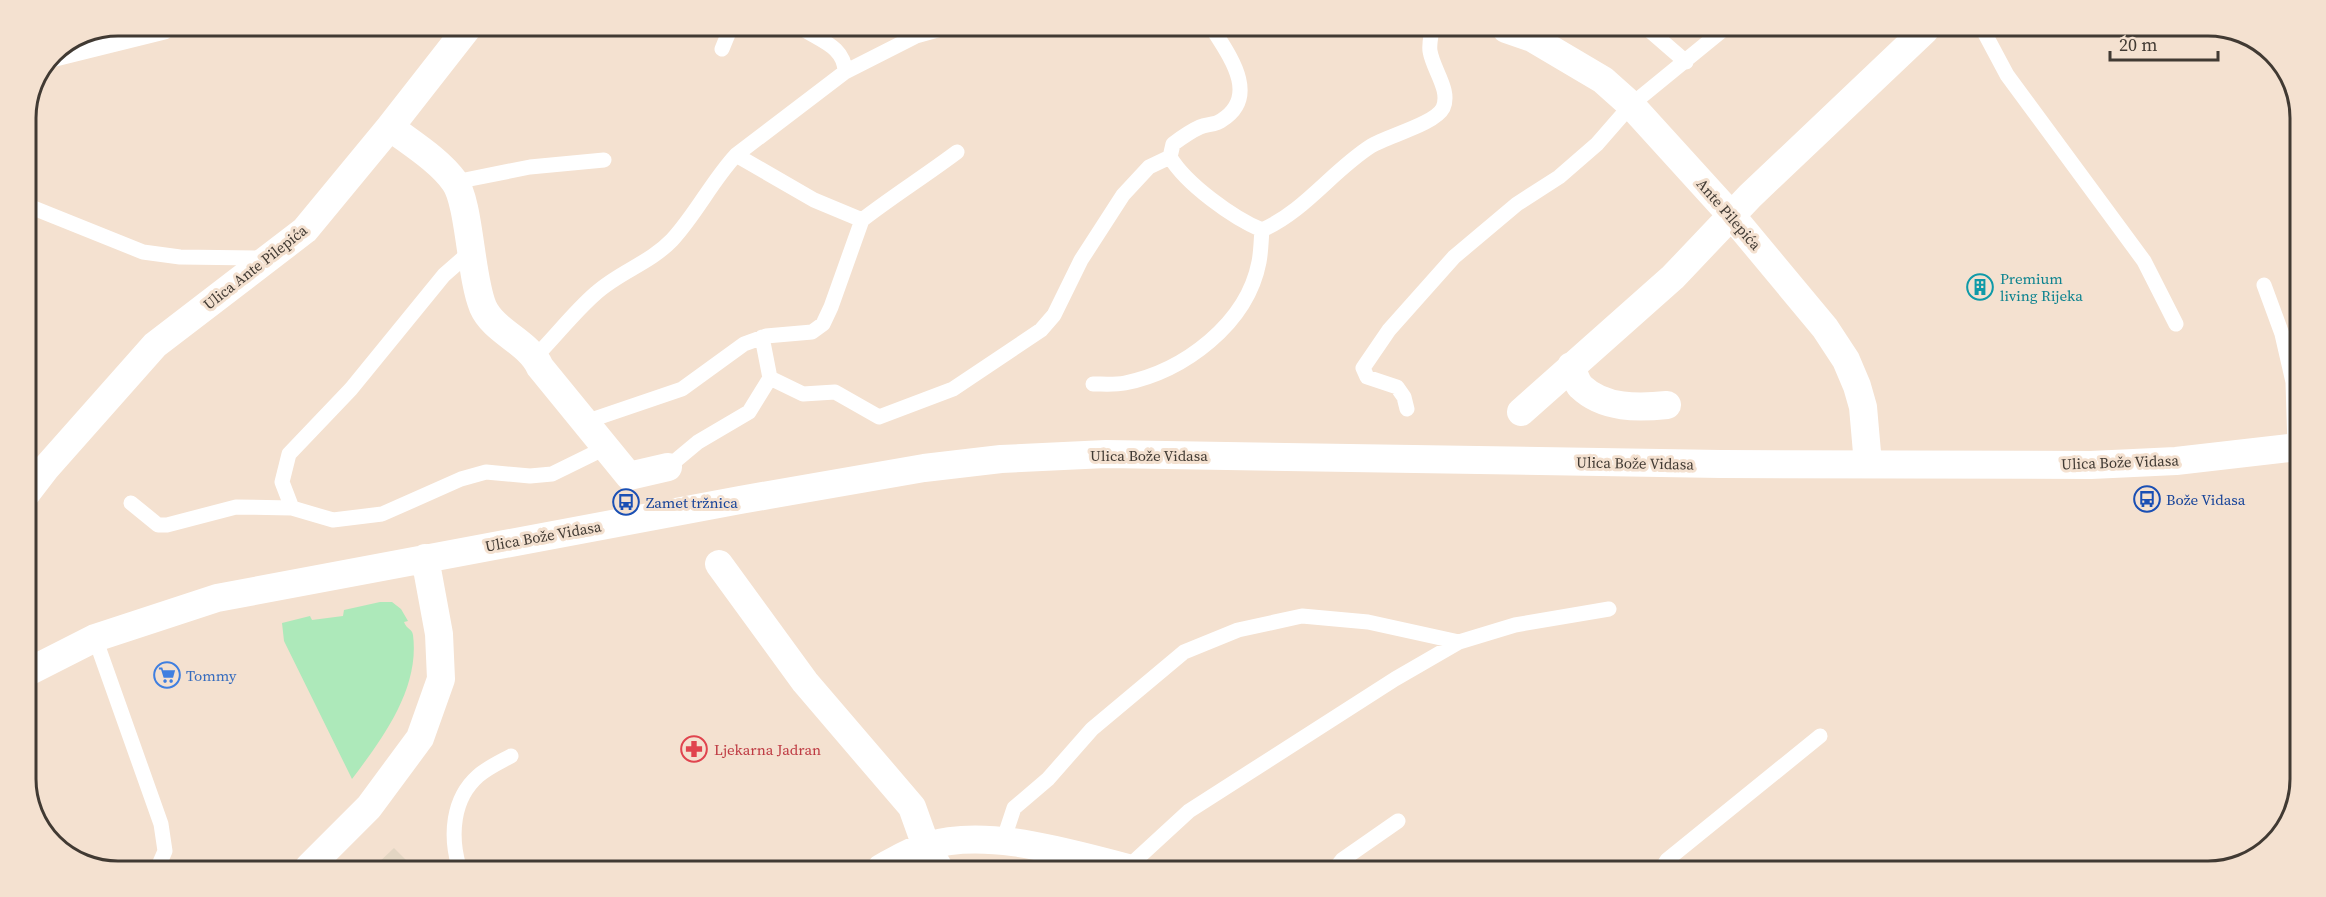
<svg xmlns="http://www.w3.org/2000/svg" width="2326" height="897" font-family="'Source Serif 4',serif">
<rect width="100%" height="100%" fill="#f4e1d0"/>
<path fill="#e3d6c3" d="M394 848 413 867H374Z"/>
<path fill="#ade9ba" d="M380 602H392L401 609 408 621 404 622C407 630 412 628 413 635 420 689 382 739 352 779L284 641 282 623 310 616 312 620 343 616 344 610Z"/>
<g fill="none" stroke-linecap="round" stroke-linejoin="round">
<path stroke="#fff" stroke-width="15" d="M1212 28C1229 55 1260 96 1222 120 1216 125 1207 124 1200 127 1191 131 1181 138 1173 144L1170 157C1186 184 1233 218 1262 230 1305 211 1332 171 1371 146 1387 136 1435 124 1443 108 1451 90 1433 70 1430 51 1429 44 1431 36 1432 29
M1648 29 1686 62
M1983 30 2007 75 2144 261 2176 324
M722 49 731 27
M845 72 916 36 941 29
M455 182 530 167 604 160
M26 205 143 252 180 257 264 258
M862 220C893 196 925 176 957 152
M469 253 444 275 351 389 289 454 282 482 292 508 333 520 382 514 461 479 486 472 530 476 552 474 605 448
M2264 285 2282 334 2293 382 2295 447
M762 337 770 378
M535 357C556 336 574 312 596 293 619 272 650 263 672 240 696 214 712 181 736 155L845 72C845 46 818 40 800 27
M1093 384C1103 384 1115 385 1125 383 1184 371 1247 324 1259 262 1261 252 1261 241 1262 230
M1407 409 1404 397 1397 387 1367 377 1363 368 1389 330 1454 257 1517 204 1559 177 1597 144 1631 105 1724 29
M585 422 682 389 744 344 766 336 812 332 823 324 831 307 862 220 814 200 736 155
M668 467 698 442 749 412 770 378 803 394 835 392 879 417 953 389 1041 330 1054 315 1081 260 1123 195 1149 167 1170 157
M131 503 158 525H167L236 507 292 508
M95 638 161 824 165 851 158 867
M1003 841 1014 808 1048 779 1092 729 1184 652 1238 630 1302 616 1368 622 1459 642
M459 867C450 836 452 799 478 776 487 768 500 762 511 756
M1127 868 1189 811 1395 679 1459 642 1515 625 1609 609
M1335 869 1342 860 1398 821
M1661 870 1667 860 1820 736"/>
<path stroke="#fff" stroke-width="28" d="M1506 29 1532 38 1603 80 1631 105 1731 215 1825 328 1846 360 1857 386 1863 407 1868 464
M53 53 162 26
M390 127C411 143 439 160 454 181 470 202 470 276 483 307 494 332 529 342 540 367L629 476 668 467
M1571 366C1574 373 1576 382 1581 387 1604 409 1639 408 1667 405
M1521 412 1673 277 1750 196 1925 30
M26 494 46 468 155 345 305 230 390 127 469 26
M719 564 805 682 912 807 926 846 939 868
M26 673 95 638 217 598 740 500 924 468 1001 459 1106 454 1721 464 2091 465 2176 461 2298 447
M309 867 369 807 420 738 441 679 439 634 425 558
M881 868C896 860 910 851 927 846 988 827 1071 854 1132 869"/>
</g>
<defs>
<g id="building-ring" transform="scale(1.35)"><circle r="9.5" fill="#f4e1d0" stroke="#0f9aa8" stroke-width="1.5"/><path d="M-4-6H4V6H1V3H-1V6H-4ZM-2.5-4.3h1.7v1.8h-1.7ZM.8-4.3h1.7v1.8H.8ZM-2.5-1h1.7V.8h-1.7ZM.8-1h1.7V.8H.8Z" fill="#0f9aa8"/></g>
<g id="bus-ring" transform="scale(1.35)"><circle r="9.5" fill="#f4e1d0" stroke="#1a4fb4" stroke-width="1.5"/><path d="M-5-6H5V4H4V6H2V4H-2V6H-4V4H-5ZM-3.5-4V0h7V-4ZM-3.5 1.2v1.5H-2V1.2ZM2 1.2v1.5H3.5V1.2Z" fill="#1a4fb4"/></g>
<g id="supermarket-ring" transform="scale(1.35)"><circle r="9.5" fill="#f4e1d0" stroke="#3f7fe0" stroke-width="1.5"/><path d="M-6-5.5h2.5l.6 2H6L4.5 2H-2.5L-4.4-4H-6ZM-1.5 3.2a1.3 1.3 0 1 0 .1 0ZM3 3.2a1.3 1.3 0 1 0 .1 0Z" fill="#3f7fe0"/></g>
<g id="pharmacy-ring" transform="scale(1.35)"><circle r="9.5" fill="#f4e1d0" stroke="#e0444e" stroke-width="1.5"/><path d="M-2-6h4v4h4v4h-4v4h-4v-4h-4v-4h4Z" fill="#e0444e"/></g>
</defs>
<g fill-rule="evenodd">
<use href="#building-ring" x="1980" y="287"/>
<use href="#bus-ring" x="2147" y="499"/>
<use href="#bus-ring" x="626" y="502"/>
<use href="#supermarket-ring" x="167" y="675"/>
<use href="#pharmacy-ring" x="694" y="749"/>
</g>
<g text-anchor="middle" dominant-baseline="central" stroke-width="6" stroke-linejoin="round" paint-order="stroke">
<g font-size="15" fill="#413a33" stroke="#f4e1d0">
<text transform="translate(1729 214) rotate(49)">Ante Pilepića</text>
<text transform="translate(255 267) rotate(-38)">Ulica Ante Pilepića</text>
<text x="1149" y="455">Ulica Bože Vidasa</text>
<text transform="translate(2120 462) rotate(-2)">Ulica Bože Vidasa</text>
<text transform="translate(1635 463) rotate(1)">Ulica Bože Vidasa</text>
<text transform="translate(543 536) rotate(-10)">Ulica Bože Vidasa</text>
</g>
<g font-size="15" fill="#0d838f" stroke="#f4e1d0" text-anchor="start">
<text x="2000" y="278">Premium<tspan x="2000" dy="17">living Rijeka</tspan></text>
</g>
<g font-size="15" fill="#164399" stroke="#f4e1d0" text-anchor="start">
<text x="2166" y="499">Bože Vidasa</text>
<text x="646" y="502">Zamet tržnica</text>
</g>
<g font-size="15" fill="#366cbe" stroke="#f4e1d0" text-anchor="start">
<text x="186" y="675">Tommy</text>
</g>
<g font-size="15" fill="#be3a42" stroke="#f4e1d0" text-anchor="start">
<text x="714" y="749">Ljekarna Jadran</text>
</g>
</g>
<path d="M0 0H2326V897H0ZM118 36H2208A82 82 0 0 1 2290 118V779A82 82 0 0 1 2208 861H118A82 82 0 0 1 36 779V118A82 82 0 0 1 118 36Z" fill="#f4e1d0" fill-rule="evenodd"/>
<path fill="none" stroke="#413a33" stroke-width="3" d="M118 36H2208A82 82 0 0 1 2290 118V779A82 82 0 0 1 2208 861H118A82 82 0 0 1 36 779V118A82 82 0 0 1 118 36Z"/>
<path d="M2110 51v9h108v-9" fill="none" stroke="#413a33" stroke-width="3"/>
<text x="2119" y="51" font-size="18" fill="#413a33" stroke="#f4e1d0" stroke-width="4.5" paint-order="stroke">20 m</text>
</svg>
